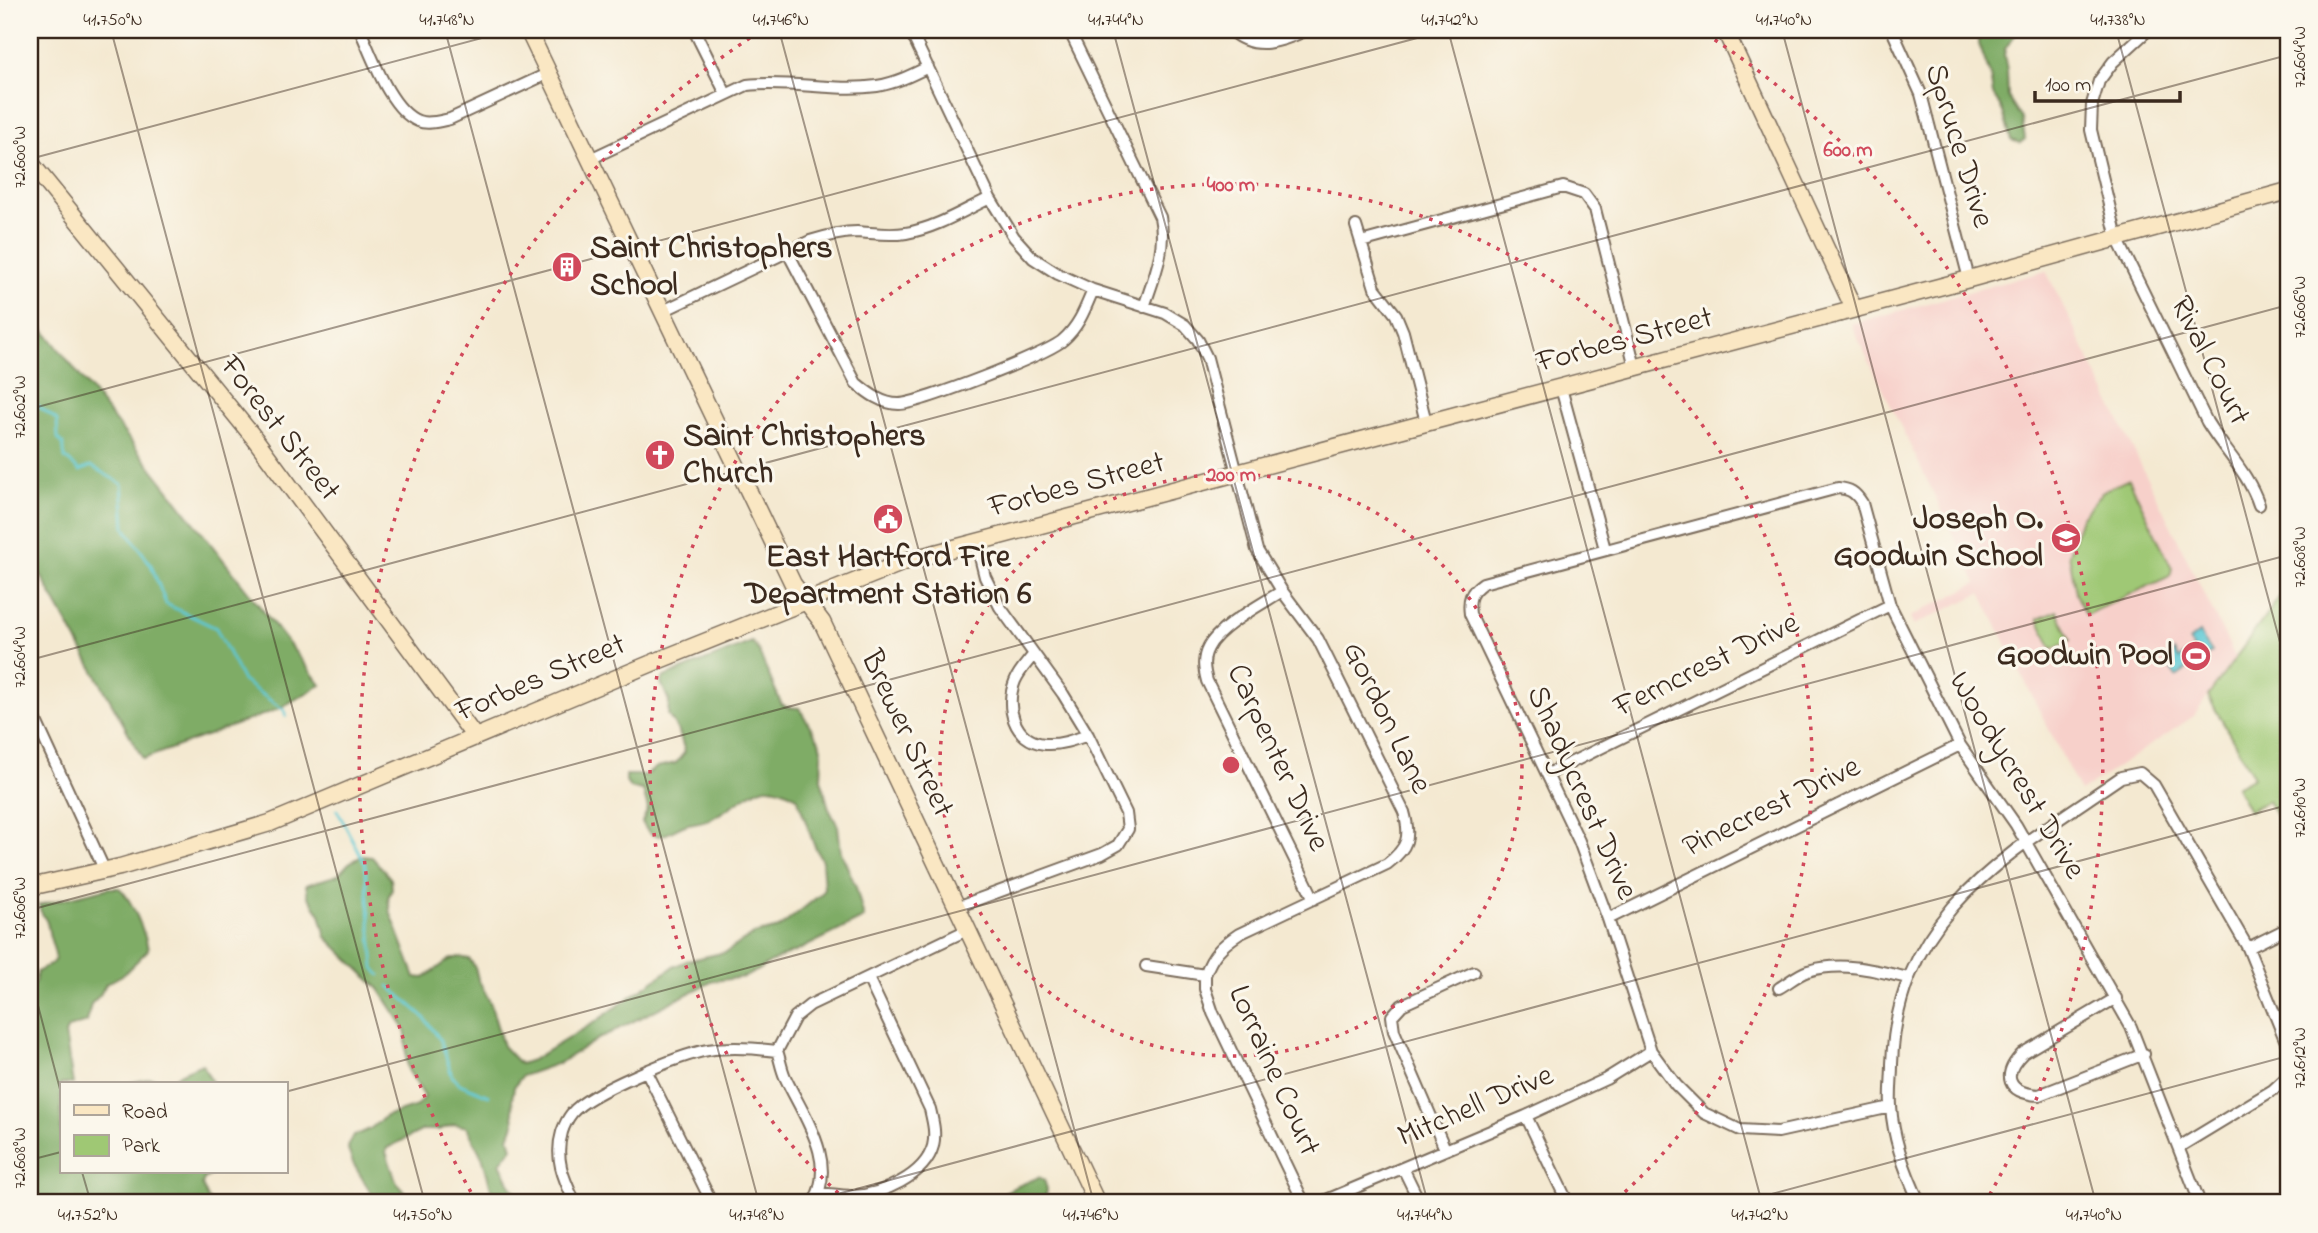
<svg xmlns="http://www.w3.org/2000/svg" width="2318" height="1233" font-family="'Indie Flower',sans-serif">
<rect width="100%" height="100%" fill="#fbf7ec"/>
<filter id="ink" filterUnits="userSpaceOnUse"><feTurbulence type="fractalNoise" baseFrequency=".0143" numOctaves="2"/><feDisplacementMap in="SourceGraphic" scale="14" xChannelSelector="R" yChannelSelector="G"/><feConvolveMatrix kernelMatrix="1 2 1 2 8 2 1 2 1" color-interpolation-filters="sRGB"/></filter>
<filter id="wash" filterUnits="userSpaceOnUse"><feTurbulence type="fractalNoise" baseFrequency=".00686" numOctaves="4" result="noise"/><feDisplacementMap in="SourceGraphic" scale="28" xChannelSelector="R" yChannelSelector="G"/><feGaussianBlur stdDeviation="1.57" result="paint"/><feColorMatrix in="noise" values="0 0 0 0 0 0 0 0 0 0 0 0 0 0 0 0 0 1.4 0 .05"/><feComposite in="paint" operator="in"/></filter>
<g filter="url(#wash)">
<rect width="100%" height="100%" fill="#f4e9d1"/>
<path fill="#f7d0ca" d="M2046 271 2235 657 2194 716 2080 792 1981 593 1914 625 1910 617 1977 583 1851 324Z"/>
<path fill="#9fc874" stroke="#6d7949" stroke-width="2" d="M2129 479 2172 568 2170 576 2086 615 2076 594 2069 554 2081 518 2103 491Z
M2288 585V836L2268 801 2249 811 2236 787 2254 777 2208 696Z
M2057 611 2071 640 2052 649 2038 619Z"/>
<path fill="#7fac66" stroke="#5d6b42" stroke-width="2" d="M1981 30H2018L2005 49 2004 56 2007 70 2008 97 2022 119 2025 139 2020 143 2011 140 2003 112 1993 94 1990 75 1979 44V34Z
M30 312 321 685 276 710 143 759 30 556Z
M752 642 758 650 781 703 786 707 799 708 819 741 822 753 821 779 829 809 838 826 841 852 856 887 864 918 797 951 779 958 745 977 713 981 598 1039 559 1063 522 1076 514 1087 512 1099 514 1124 509 1137 512 1148 500 1163 511 1186 524 1203H495L483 1159 467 1127 455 1124 439 1130H423L387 1148 386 1152 396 1181 413 1203H373L371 1193 353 1163 348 1150 349 1143 352 1137 370 1129 386 1116 417 1106 425 1097 408 1070 406 1056V1034L402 1024 379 989 326 937 320 914 308 896 306 885 338 875 349 863 362 856 372 857 391 879 392 889 388 898 390 911 415 977 424 978 449 960 459 957 469 959 475 967 478 979 490 1002 503 1046 520 1064 532 1060 595 1022 673 967 686 961 726 952 754 934 779 928 821 894 824 888 822 861 813 842 797 797C789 792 775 786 766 787 752 789 728 810 714 817 705 822 697 822 688 824 669 830 655 849 642 822L648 809 643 790 630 788 626 782V775H646L657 767 676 763 685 752 679 732 668 715 669 701 661 683 664 677Z
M109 888H119C131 897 146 935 148 950L124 974 106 984 100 995 91 1004 87 1022 68 1028 65 1034 73 1084H61V1172H216L204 1179 202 1185 210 1203H30V987L35 983 37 972C60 960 57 961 50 937 48 931 49 926 46 920 42 914 40 913 39 905Z
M202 1064 213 1084H126L151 1078 170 1081 181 1073Z
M1039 1177 1044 1180 1047 1189 1046 1196 1037 1200 1036 1203H987L1011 1189Z"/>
<path fill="#5dc9d5" stroke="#4c7a7a" stroke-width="2" d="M2199 633 2212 652 2176 677 2164 659 2174 652 2179 659 2194 649 2189 641Z"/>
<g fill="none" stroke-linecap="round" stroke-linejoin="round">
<path stroke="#5dc9d5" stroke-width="2.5" d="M30 400 57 420 58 439 63 444 65 458 80 471 91 466 122 484 125 528 151 565 166 604 216 628 243 681 284 710 286 716
M337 810 365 864 374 968 380 975
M389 986 423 1016 441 1041 452 1076 460 1084 489 1096"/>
</g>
</g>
<g filter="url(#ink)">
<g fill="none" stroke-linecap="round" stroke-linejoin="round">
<g stroke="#7c6d5d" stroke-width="14">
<path id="street" d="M360 30C372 56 390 110 418 121 428 125 440 121 450 119L549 73
M694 30 726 94
M910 30 990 198 1014 237 1033 258 1058 274 1093 290 1165 313 1185 325 1198 340 1207 358 1257 550 1282 591 1318 639 1404 812C1411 837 1408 848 1387 864L1239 934C1221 946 1212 955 1205 975
M1069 30 1160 217C1167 249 1154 277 1144 307
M1230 30C1254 52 1281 42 1307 30
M1892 30 1921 94 1969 279
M2148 30 2113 62 2099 81 2092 104 2091 130 2117 238 2207 422C2224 450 2249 474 2259 505
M590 159 747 85C790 80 834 92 877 86 896 83 912 75 928 67
M1356 226 1375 288 1396 315 1403 332 1426 422
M1361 242 1563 187 1584 194 1595 209 1635 367
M787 251 856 383C868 393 882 404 899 404 919 404 1048 354 1063 340 1079 326 1085 309 1093 290
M663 311 810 241C826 236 841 232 857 232 874 233 889 236 906 233 936 228 963 211 990 198
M1561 388 1605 549
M1282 591C1262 604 1218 627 1208 648 1202 659 1204 670 1207 681L1314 899
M1034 654C1028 662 1019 671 1015 681 1005 706 1013 741 1045 744 1060 745 1074 740 1088 735
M30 708 105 871
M1548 774 1890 605
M957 907 1102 854 1118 845 1128 829 1126 813 1088 735 1063 694 1000 607 985 577 976 541
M1608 919 1960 745
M2248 948 2288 928
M1146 966 1205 975V989L1213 1013 1304 1203
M1779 988C1788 983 1798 974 1808 971 1842 961 1875 970 1908 978
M2116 998 2023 1053C2001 1075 2007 1093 2039 1095L2144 1054
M777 1051C780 1059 781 1068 785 1077 802 1114 839 1162 813 1203
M647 1072 712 1203
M1891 1107 1778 1132 1740 1130 1704 1113 1676 1085 1651 1051 1608 919 1579 841 1470 614C1468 599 1470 592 1483 583L1838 488C1850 489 1855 492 1862 503L1890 605 1960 745 2016 825 2131 1027 2200 1203
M1526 1116 1568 1203
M2179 1147 2273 1090 2286 1078 2288 1072
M1445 1149 1394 1031 1392 1016 1402 1005 1474 972
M1403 1168 1420 1203
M820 1193C830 1194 842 1196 853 1196 881 1195 925 1176 933 1146 936 1133 933 1122 930 1109L868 978
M575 1203C564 1179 554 1159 562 1132 564 1126 568 1118 572 1113 589 1092 680 1055 708 1050 731 1046 754 1048 777 1051L795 1017 810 1005 967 930
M1319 1203 1526 1116 1606 1079 1651 1051
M1920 1203C1906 1174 1893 1139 1891 1106 1890 1092 1892 1078 1892 1064 1897 911 2010 854 2121 777L2140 773 2154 785 2248 948 2288 1047"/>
</g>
<g stroke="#7c6d5d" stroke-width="19">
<path id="secondary" d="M528 30 793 584 822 622 1097 1203
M1725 30 1854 309
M30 162 255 439 475 737
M30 887 120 867 270 823 657 661 909 560 1969 279 2288 191"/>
</g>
<use href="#street" stroke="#fff" stroke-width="10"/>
<use href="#secondary" stroke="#fae7c3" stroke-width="16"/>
</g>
</g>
<path fill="none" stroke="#3b2a1e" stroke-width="2" stroke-opacity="0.45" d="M111 30 425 1203M445 30 759 1203M779 30 1094 1203M1113 30 1428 1203M1448 30 1762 1203M1782 30 2096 1203M2116 30 2288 672M30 159 512 30M30 409 1447 30M30 660 2288 55M30 910 2288 305M30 975 61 1093M285 1092 2288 555M30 1160 61 1152M82 1172 91 1203M804 1203 2288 805M1738 1203 2288 1056"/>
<g fill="none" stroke="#d1495b" stroke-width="3.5" stroke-dasharray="3.5 7">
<circle cx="1231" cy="765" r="291"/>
<path d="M846 1200A581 581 0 1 1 1616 1200"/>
<path d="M476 1201A872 872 0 0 1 756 34M1706 34A872 872 0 0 1 1986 1201"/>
</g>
<defs>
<g id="building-disc" transform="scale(1.575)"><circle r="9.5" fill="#d1495b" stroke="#fbf7ec"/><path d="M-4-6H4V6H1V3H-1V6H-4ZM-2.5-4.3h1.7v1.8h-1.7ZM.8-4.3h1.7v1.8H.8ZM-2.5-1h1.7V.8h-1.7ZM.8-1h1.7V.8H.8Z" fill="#fff"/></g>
<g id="church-disc" transform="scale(1.575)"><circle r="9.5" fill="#d1495b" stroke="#fbf7ec"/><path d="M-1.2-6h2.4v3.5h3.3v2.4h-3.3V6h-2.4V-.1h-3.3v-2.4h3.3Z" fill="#fff"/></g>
<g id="civic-disc" transform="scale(1.575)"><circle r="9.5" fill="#d1495b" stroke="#fbf7ec"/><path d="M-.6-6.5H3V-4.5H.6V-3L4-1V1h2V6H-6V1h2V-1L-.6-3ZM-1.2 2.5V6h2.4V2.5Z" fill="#fff"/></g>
<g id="school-disc" transform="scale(1.575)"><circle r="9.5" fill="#d1495b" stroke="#fbf7ec"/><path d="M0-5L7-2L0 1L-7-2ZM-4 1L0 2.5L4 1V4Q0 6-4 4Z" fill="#fff"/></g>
<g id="stadium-disc" transform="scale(1.575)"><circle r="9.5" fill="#d1495b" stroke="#fbf7ec"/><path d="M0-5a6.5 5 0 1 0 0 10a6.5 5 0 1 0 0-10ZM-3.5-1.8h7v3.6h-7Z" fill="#fff"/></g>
</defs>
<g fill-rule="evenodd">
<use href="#building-disc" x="567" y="267"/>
<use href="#church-disc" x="660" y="455"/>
<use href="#civic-disc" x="888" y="519"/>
<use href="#school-disc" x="2066" y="538"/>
<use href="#stadium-disc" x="2196" y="656"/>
</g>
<g text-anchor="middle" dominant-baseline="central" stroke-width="6" stroke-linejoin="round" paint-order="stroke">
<g font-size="32" fill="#3b2a1e" stroke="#fbf7ec">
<text transform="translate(1958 146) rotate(73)">Spruce Drive</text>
<text transform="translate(1625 341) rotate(-15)">Forbes Street</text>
<text transform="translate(2209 361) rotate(63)">Rival Court</text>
<text transform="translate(279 429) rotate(52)">Forest Street</text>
<text transform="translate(1077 486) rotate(-15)">Forbes Street</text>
<text transform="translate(1707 666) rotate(-26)">Ferncrest Drive</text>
<text transform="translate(541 679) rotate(-23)">Forbes Street</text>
<text transform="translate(1386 718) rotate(64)">Gordon Lane</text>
<text transform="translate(906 734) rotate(65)">Brewer Street</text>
<text transform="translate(1277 758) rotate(65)">Carpenter Drive</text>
<text transform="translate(2016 776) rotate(59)">Woodycrest Drive</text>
<text transform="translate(1581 793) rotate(66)">Shadycrest Drive</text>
<text transform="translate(1772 808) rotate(-26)">Pinecrest Drive</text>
<text transform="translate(1273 1071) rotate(66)">Lorraine Court</text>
<text transform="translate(1476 1107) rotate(-23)">Mitchell Drive</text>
</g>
<g font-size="32" font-weight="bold" fill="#3b2a1e" stroke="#fbf7ec" text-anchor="start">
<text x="590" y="249">Saint Christophers<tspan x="590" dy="37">School</tspan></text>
<text x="683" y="437">Saint Christophers<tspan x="683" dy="37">Church</tspan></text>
<text x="2043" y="520" text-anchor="end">Joseph O.<tspan x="2043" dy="37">Goodwin School</tspan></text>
<text x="888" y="558" text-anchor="middle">East Hartford Fire<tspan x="888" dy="37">Department Station 6</tspan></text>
<text x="2173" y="656" text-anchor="end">Goodwin Pool</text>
</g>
</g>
<circle cx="1231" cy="765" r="10" fill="#d1495b" stroke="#fbf7ec" stroke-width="3.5"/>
<g font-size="21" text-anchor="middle" font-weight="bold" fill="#d1495b" stroke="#fbf7ec" stroke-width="6" stroke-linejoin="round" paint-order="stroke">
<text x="1848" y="156">600 m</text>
<text x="1231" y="191">400 m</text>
<text x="1231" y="481">200 m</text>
</g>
<rect width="2318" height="1233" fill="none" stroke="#fbf7ec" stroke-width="77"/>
<rect x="60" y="1082" width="228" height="91" fill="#fbf7ec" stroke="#aea59a" stroke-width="2"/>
<rect x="74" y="1105" width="35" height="10" fill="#fae7c3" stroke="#aea59a" stroke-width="2"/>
<text x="122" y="1118" font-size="21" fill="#3b2a1e">Road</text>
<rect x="74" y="1135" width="35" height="21" fill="#9fc874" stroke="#aea59a" stroke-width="2"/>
<text x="122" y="1152" font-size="21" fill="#3b2a1e">Park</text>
<path d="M2035 91v10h145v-10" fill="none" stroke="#3b2a1e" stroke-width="3.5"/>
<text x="2045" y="91" font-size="21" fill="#3b2a1e" stroke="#fbf7ec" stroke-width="5" paint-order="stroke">100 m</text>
<rect x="38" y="38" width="2242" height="1156" fill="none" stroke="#3b2a1e" stroke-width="2.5"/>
<g font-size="18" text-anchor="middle" fill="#3b2a1e">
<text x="113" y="25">41.750°N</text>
<text x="447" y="25">41.748°N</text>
<text x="781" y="25">41.746°N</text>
<text x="1116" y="25">41.744°N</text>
<text x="1450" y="25">41.742°N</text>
<text x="1784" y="25">41.740°N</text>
<text x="2118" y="25">41.738°N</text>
<text transform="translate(2299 57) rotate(-90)" y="6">72.604°W</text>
<text transform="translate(19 157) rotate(-90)" y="6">72.600°W</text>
<text transform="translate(2299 307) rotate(-90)" y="6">72.606°W</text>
<text transform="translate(19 407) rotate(-90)" y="6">72.602°W</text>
<text transform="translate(2299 557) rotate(-90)" y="6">72.608°W</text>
<text transform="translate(19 657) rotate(-90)" y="6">72.604°W</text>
<text transform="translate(2299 808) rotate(-90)" y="6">72.610°W</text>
<text transform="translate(19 908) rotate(-90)" y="6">72.606°W</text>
<text transform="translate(2299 1058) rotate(-90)" y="6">72.612°W</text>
<text transform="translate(19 1158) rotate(-90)" y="6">72.608°W</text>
<text x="88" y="1220">41.752°N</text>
<text x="423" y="1220">41.750°N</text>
<text x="757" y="1220">41.748°N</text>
<text x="1091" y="1220">41.746°N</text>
<text x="1425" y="1220">41.744°N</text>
<text x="1760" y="1220">41.742°N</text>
<text x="2094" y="1220">41.740°N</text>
</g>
</svg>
